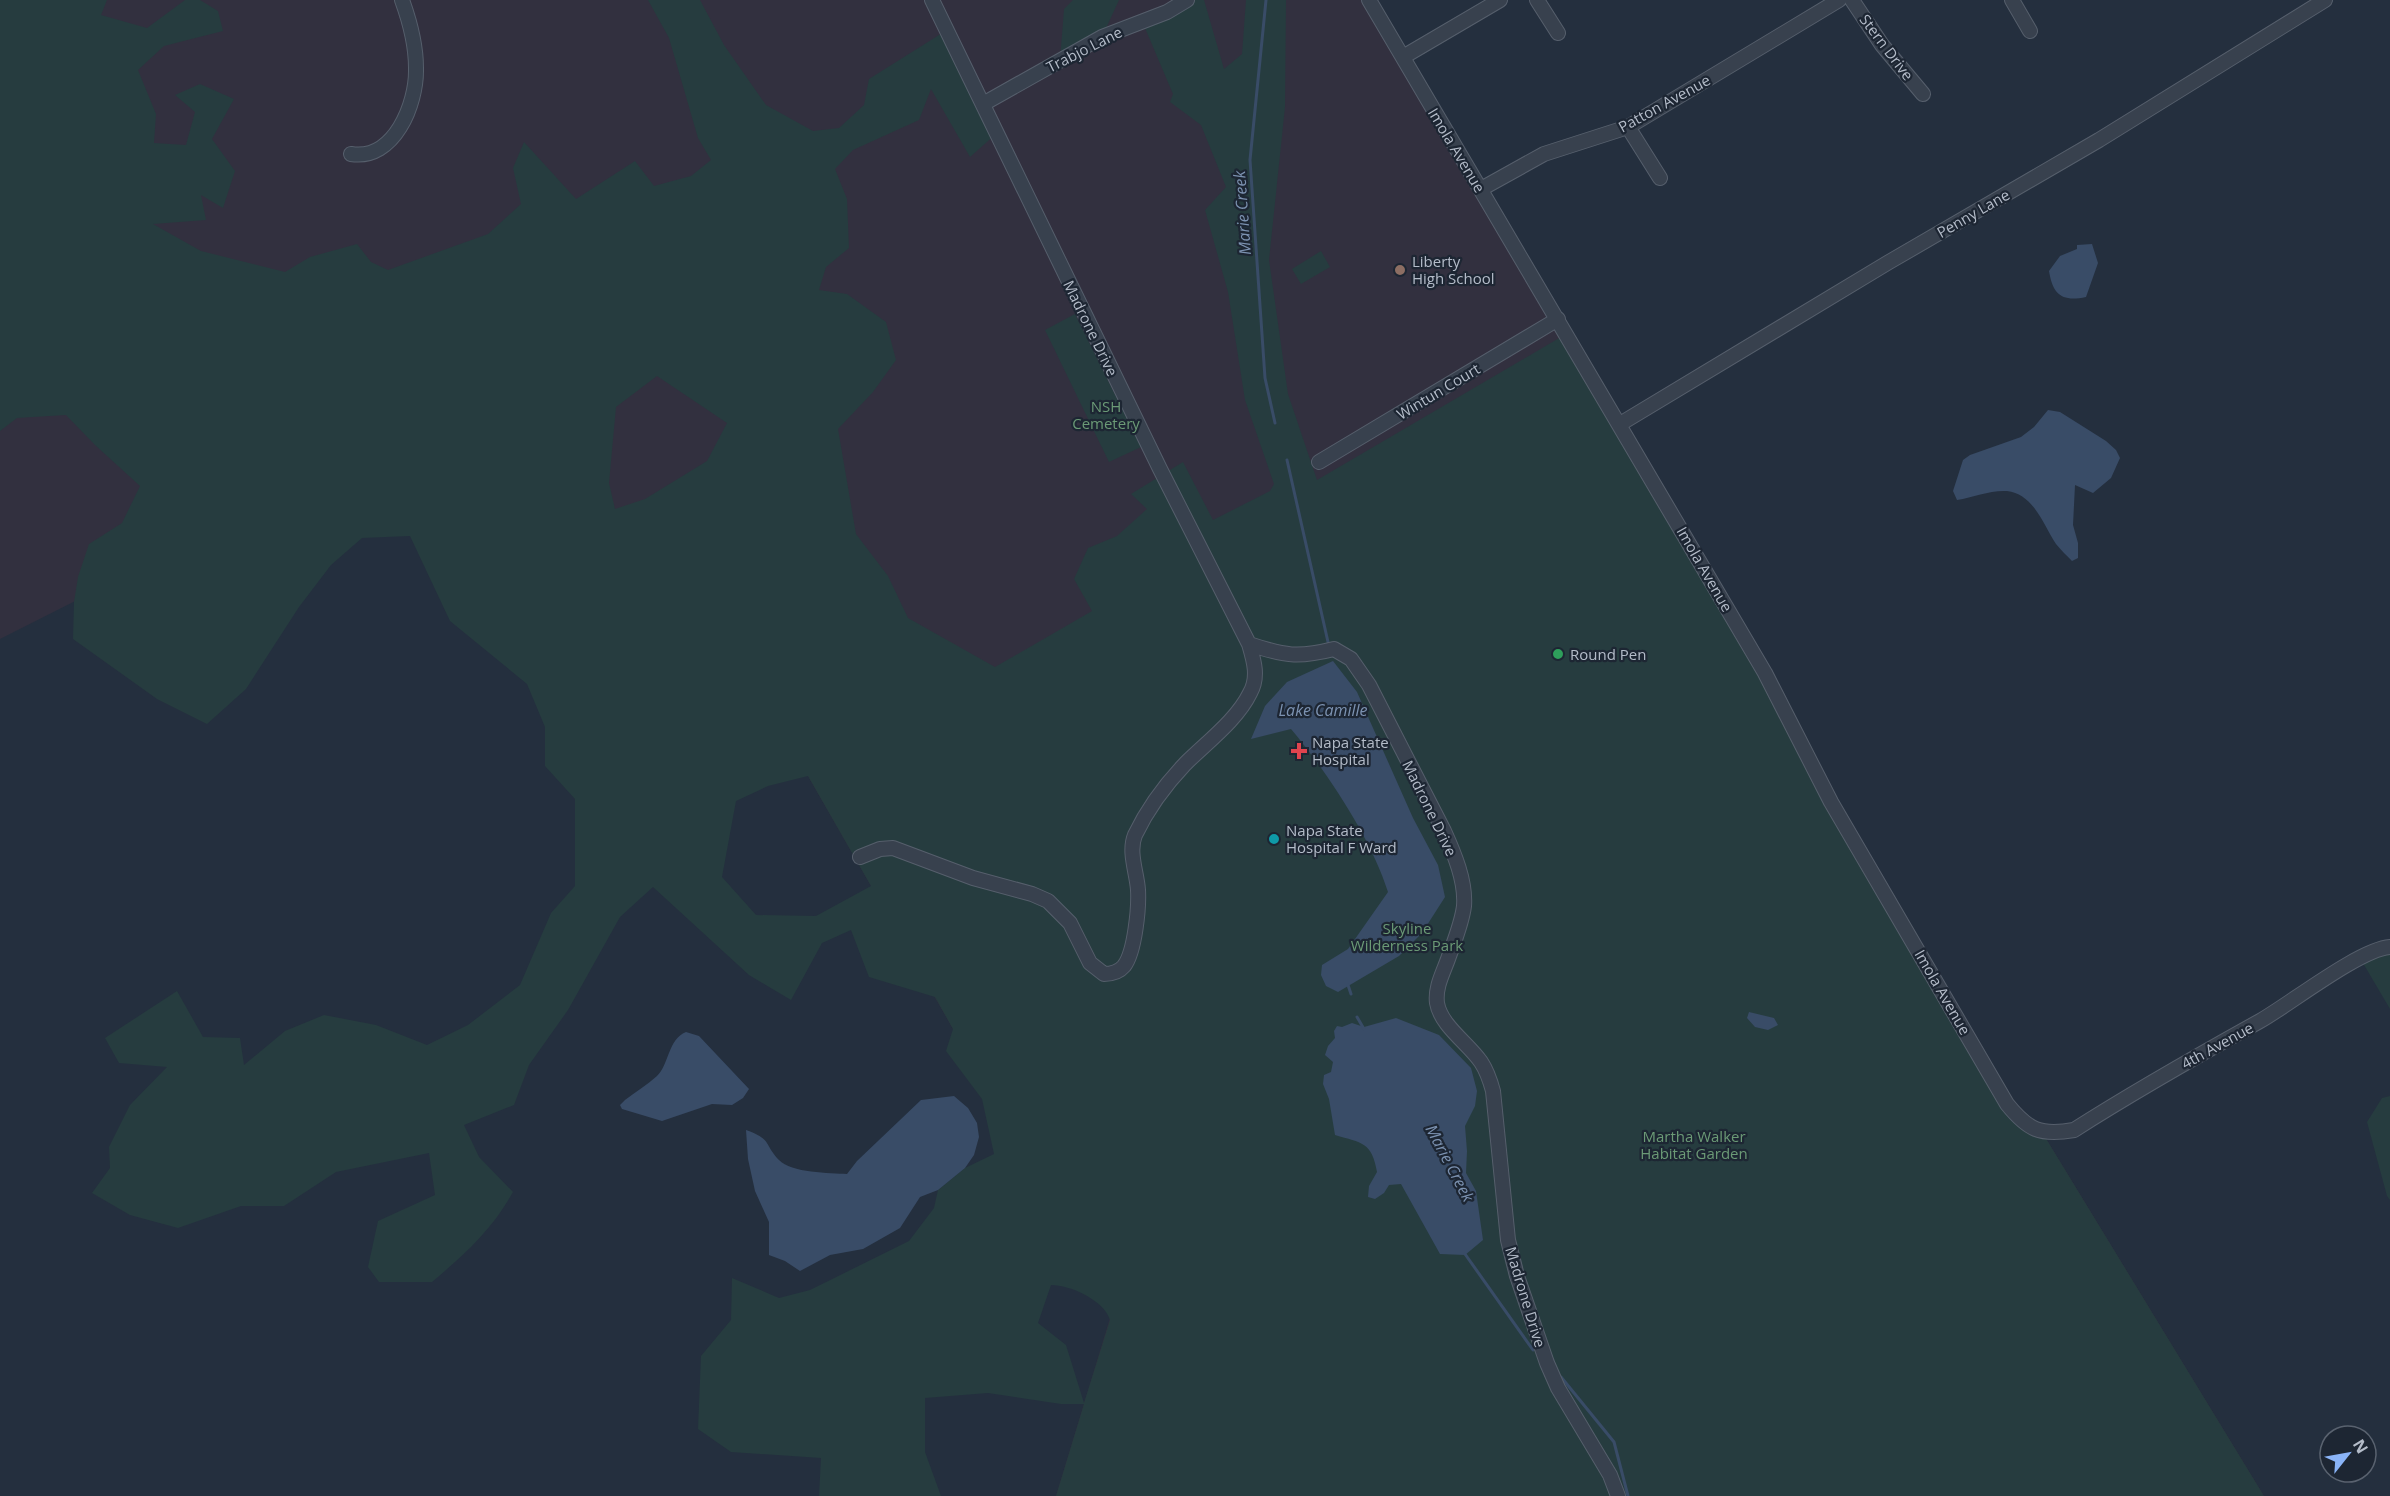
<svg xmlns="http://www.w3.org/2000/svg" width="2390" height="1496" font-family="'Open Sans',sans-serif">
<rect width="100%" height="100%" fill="#242f3e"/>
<path fill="#32303f" d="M0 0H1369L2007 1104 2042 1132 2264 1496H1056L1113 1308 808 776 615 545 519 377 0 639Z"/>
<path fill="#263c3f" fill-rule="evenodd" d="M0 0H107L101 15 147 28 185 0H200L218 11 223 31 164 46 138 70 156 114 154 143 186 145 195 112 175 95 200 84 234 99 212 139 235 171 223 208 201 195 206 220 153 224 201 251 285 272 310 257 357 244 371 262 388 270 488 234 521 204 513 168 524 142 576 199 635 161 654 186 691 176 711 160 698 138 669 38 648 0H700L724 45 766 105 813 131 839 128 864 105 869 79 947 30 997 133 970 157 931 89 919 120 853 150 835 169 847 199 849 248 826 267 819 290 847 294 886 322 896 360 873 392 838 429 856 534 888 576 908 618 995 667 1092 611 1074 579 1088 548 1117 536 1147 509 1131 494 1183 462 1213 520 1270 491 1274 484 1245 400 1228 292 1205 210 1226 187 1201 125 1170 102 1173 94 1142 21 1187 0H1204L1224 69 1242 54 1246 0H1286L1285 107 1269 260 1288 394 1317 480 1566 334 2007 1104 2042 1132 2264 1496H1056L1084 1404H1061L988 1393 925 1398V1452L941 1496H819L821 1458 731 1452 698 1429 701 1356 731 1320 732 1278 779 1298 810 1290 909 1241 934 1208 938 1190 965 1168 994 1154 982 1099 946 1051 953 1029 935 997 869 977 851 930 822 943 791 1000 749 975 653 887 620 917 568 1010 529 1065 514 1105 464 1125 479 1157 513 1192C492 1230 465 1254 432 1282H379L368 1267 378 1221 435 1195 429 1153 336 1172 284 1206H241L178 1228 130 1215 92 1193 110 1168 109 1147 130 1105 167 1067 119 1063 105 1038 177 991 203 1037 240 1038 244 1065 285 1031 324 1015 376 1025 427 1045 468 1025 520 985 551 913 575 886V799L545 766V727L527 684 450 621 410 536 362 538 331 565 299 607 246 689 207 724 157 699 73 639 74 602 78 577 89 544 122 523 140 486 95 445 66 415 17 418 0 431ZM657 376 727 423 707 461 645 499 615 509 609 483 616 407ZM808 776 871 886 816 916 756 915 722 877 736 801 768 786ZM1051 1285C1070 1285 1104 1300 1110 1320L1084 1403 1066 1345 1038 1323Z
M1073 0H1119L1102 37 1060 60 1064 9Z
M1321 251 1330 267 1301 284 1292 269Z
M1075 314 1141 447 1109 462 1045 330Z
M2390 947V1009L2360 958Z
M2390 1096V1200L2387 1196 2367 1122 2382 1098Z"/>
<path fill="#394c67" d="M2092 244 2098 263 2086 297C2062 302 2053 295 2049 271L2060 256 2077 249V245Z
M2048 410 2060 412 2106 441 2116 450 2120 458 2111 478 2093 493 2075 485 2073 525 2078 543V558L2072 561C2067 556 2061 550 2056 544 2044 526 2034 494 2007 491 1990 490 1974 497 1957 500L1953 491 1963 460 1970 455 2021 437 2034 427Z
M1333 661 1357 692 1413 818 1438 865 1445 897 1422 933 1399 956 1338 992 1326 986 1321 975 1322 965 1348 949 1388 892C1371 838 1327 772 1291 729L1251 739 1265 706 1287 682Z
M1749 1012 1774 1018 1778 1025 1768 1030 1755 1027 1747 1018Z
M1396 1018 1439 1035 1471 1068 1477 1091 1475 1106 1465 1126 1467 1151 1466 1173 1476 1191 1483 1240 1465 1255 1440 1254 1401 1184 1389 1185 1384 1193 1375 1199 1368 1197 1369 1186 1377 1172C1372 1142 1362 1143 1335 1135L1329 1099 1323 1084 1324 1075 1331 1072 1333 1062 1325 1055 1328 1046 1335 1038 1334 1031 1337 1026 1342 1027 1352 1023 1364 1027Z
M686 1032 699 1036 749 1089 743 1098 732 1105 712 1104 662 1121 622 1109 620 1105 625 1100C635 1092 647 1085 657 1076 669 1065 668 1039 686 1032Z
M954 1096 968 1108 977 1123 979 1137 974 1155 965 1168 938 1190 920 1197 900 1228 863 1249 830 1255 800 1271 785 1261 769 1255V1222L755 1191 748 1159 746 1130C773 1140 763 1143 779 1160 791 1173 830 1173 847 1174L857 1161 921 1100Z"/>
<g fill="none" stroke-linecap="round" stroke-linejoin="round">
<path stroke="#394c67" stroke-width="3" d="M1266 0 1250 160 1265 378 1275 423
M1287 460 1328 642
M1348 985 1351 994
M1357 1017 1364 1029
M1465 1254 1533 1350
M1561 1377 1614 1442 1628 1496"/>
<g stroke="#565f6c" stroke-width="16">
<path id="minor" d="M932 0 1160 469 1249 644C1285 656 1298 658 1334 649L1351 659 1369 685 1444 831C1454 853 1466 881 1464 906 1462 923 1454 942 1448 959 1443 973 1435 987 1437 1003 1441 1026 1468 1043 1481 1062 1487 1071 1490 1080 1493 1091L1508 1240 1517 1276 1547 1363 1558 1388 1610 1475 1618 1496
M1369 0 1765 673 1831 802 2007 1104C2028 1130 2040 1136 2074 1130 2135 1091 2197 1056 2260 1021 2290 1004 2360 949 2390 947
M1537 0 1558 33
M1852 0 1882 45 1923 94
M2012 0 2030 31
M1403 57 1500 0
M983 104 1102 37 1167 12 1187 0
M1628 127 1660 178
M351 154C394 161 417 104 416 68 416 45 410 22 402 0
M1481 189 1544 154 1628 127 1839 0
M1620 424 1889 262 2099 140 2325 0
M1319 462 1558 319
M860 857 880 849 893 848 973 878 1032 894 1048 901 1070 923 1090 963 1104 974C1112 974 1119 972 1124 966 1135 952 1139 907 1138 890 1137 873 1128 852 1135 835 1147 810 1166 784 1185 764 1206 743 1237 720 1250 693 1259 677 1254 661 1249 644"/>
</g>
<use href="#minor" stroke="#38414e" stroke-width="14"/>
</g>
<circle fill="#8d6e63" stroke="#1d2633" stroke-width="2" cx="1400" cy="270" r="6"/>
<circle fill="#2e9e5b" stroke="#1d2633" stroke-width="2" cx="1558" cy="654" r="6"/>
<path fill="#e0444e" stroke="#1d2633" stroke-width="2" d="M1296 742h6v6h6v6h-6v6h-6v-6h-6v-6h6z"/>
<circle fill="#0f9aa8" stroke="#1d2633" stroke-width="2" cx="1274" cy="839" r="6"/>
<g text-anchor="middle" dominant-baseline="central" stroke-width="4.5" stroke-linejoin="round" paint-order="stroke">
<g font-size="15" fill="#b4bcc9" stroke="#1d2633">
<text transform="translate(1887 47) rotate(53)">Stern Drive</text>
<text transform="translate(1084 49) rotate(-27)">Trabjo Lane</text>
<text transform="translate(1664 103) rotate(-29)">Patton Avenue</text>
<text transform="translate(1457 150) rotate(59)">Imola Avenue</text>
<text transform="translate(1973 213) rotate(-30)">Penny Lane</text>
<text transform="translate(1091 328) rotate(64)">Madrone Drive</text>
<text transform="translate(1438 391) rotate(-31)">Wintun Court</text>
<text transform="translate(1705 569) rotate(60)">Imola Avenue</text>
<text transform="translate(1430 808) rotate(64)">Madrone Drive</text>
<text transform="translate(1943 992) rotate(60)">Imola Avenue</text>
<text transform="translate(2217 1045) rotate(-29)">4th Avenue</text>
<text transform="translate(1526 1297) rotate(73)">Madrone Drive</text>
</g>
<g font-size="15" fill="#b4bcc9" stroke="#1d2633" text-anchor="start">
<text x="1412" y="261">Liberty<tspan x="1412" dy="17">High School</tspan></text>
<text x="1570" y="654">Round Pen</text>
<text x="1312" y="742">Napa State<tspan x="1312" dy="17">Hospital</tspan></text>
<text x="1286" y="830">Napa State<tspan x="1286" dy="17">Hospital F Ward</tspan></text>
</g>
<g font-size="15" fill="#6b9a76" stroke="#1d2633">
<text x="1106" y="406">NSH<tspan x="1106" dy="17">Cemetery</tspan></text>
<text x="1407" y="928">Skyline<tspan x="1407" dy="17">Wilderness Park</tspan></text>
<text x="1694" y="1136">Martha Walker<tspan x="1694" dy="17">Habitat Garden</tspan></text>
</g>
<g font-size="16" font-style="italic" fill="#7c92b1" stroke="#1d2633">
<text transform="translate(1242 213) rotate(-94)">Marie Creek</text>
<text x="1323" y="710">Lake Camille</text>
<text transform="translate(1450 1163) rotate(62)">Marie Creek</text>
</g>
</g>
<g transform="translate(2348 1454) rotate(59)"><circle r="28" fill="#1d2633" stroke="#59626f" stroke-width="1.5"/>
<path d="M0-4.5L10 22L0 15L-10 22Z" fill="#8ab4f8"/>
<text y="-9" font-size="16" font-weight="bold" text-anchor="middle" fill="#b4bcc9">N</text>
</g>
</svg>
